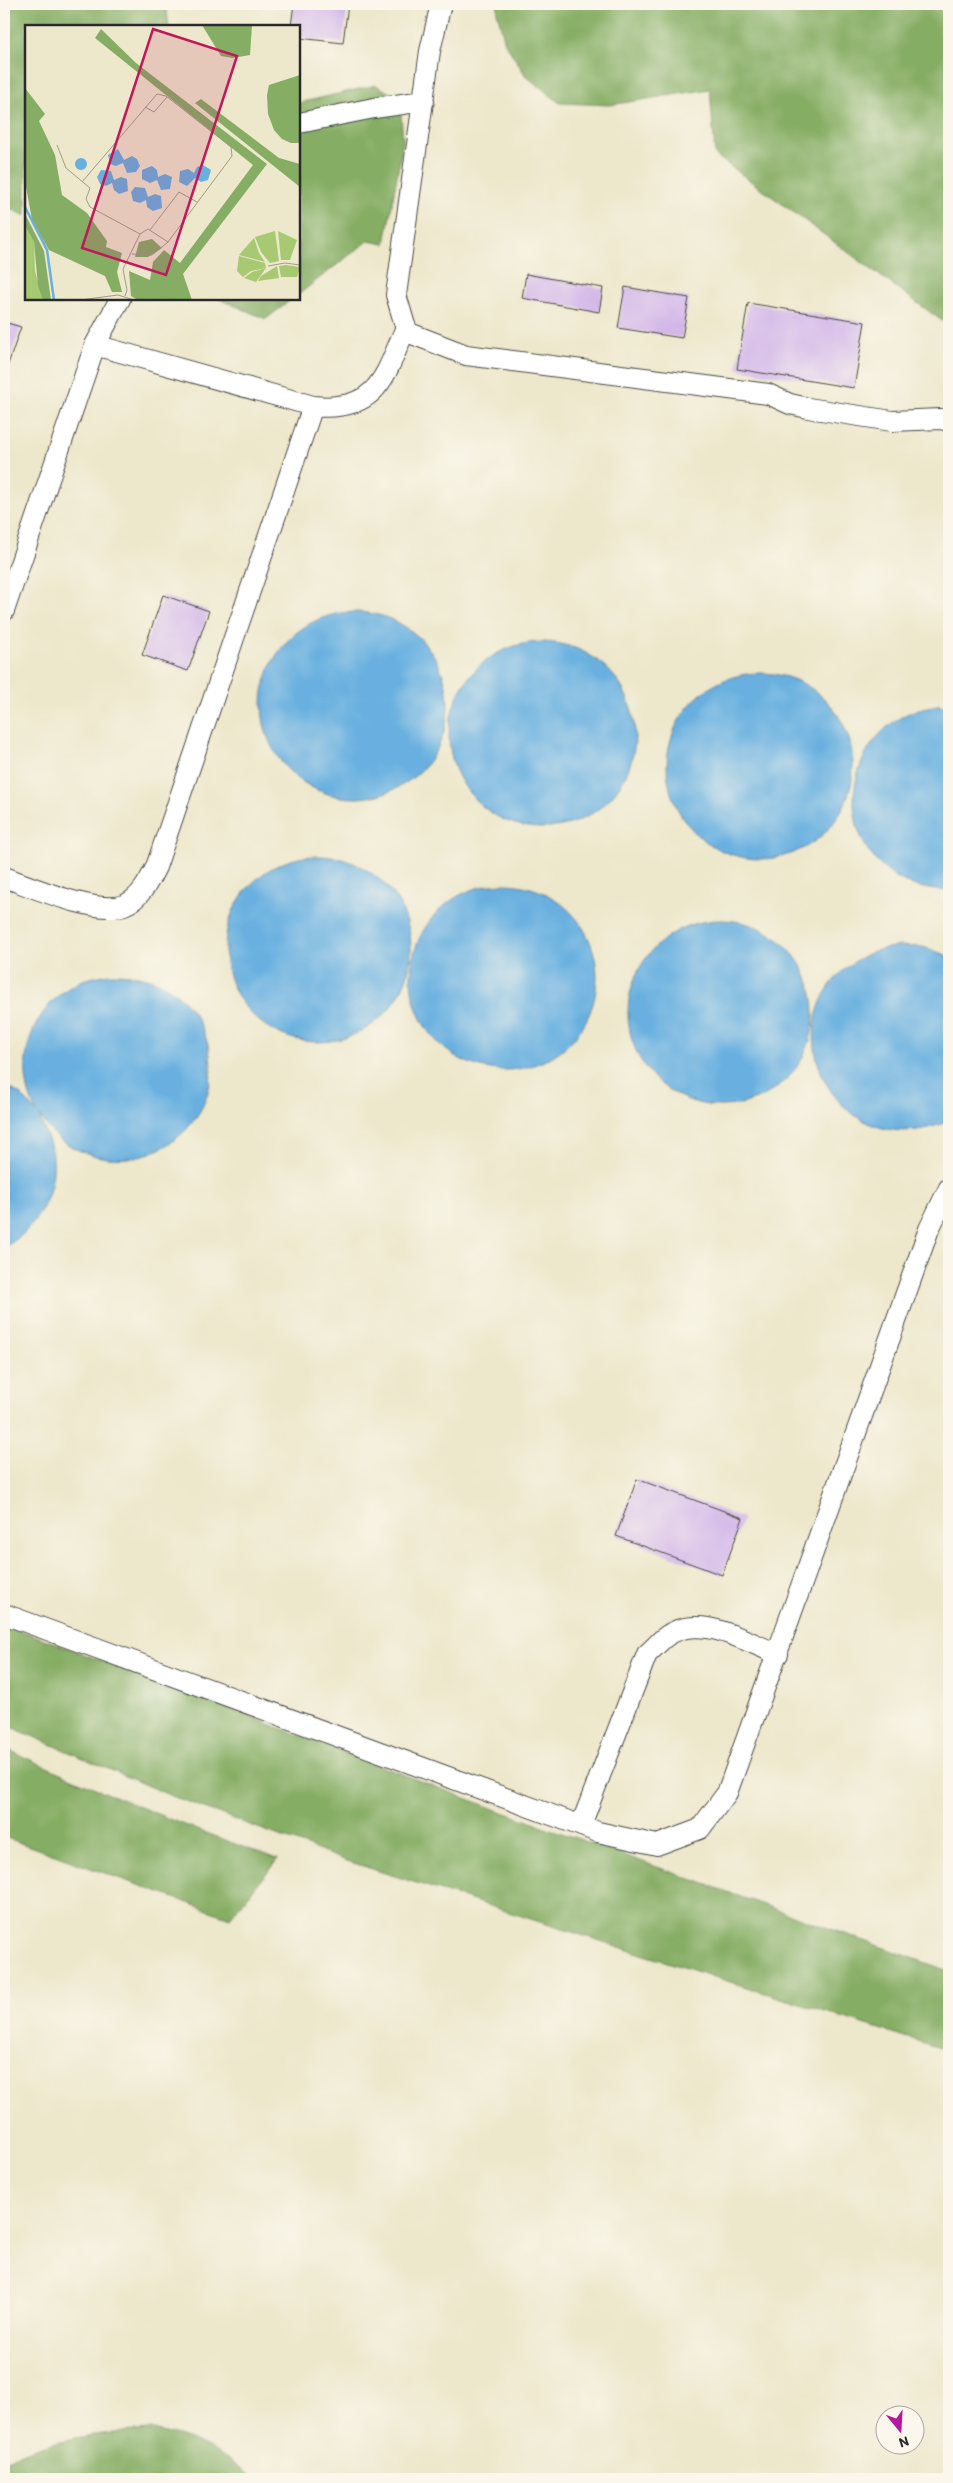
<svg xmlns="http://www.w3.org/2000/svg" width="953" height="2483" font-family="Itim,sans-serif">
<rect width="100%" height="100%" fill="#fbf7ec"/>
<filter id="ink" filterUnits="userSpaceOnUse"><feTurbulence type="fractalNoise" baseFrequency=".02" numOctaves="2"/><feDisplacementMap in="SourceGraphic" scale="10" xChannelSelector="R" yChannelSelector="G"/><feConvolveMatrix kernelMatrix="1 2 1 2 8 2 1 2 1" color-interpolation-filters="sRGB"/></filter>
<filter id="wash" filterUnits="userSpaceOnUse"><feTurbulence type="fractalNoise" baseFrequency=".0096" numOctaves="4" result="noise"/><feDisplacementMap in="SourceGraphic" scale="20" xChannelSelector="R" yChannelSelector="G"/><feGaussianBlur stdDeviation="1.12" result="paint"/><feColorMatrix in="noise" values="0 0 0 0 0 0 0 0 0 0 0 0 0 0 0 0 0 1.4 0 .05"/><feComposite in="paint" operator="in"/></filter>
<g filter="url(#wash)">
<rect width="100%" height="100%" fill="#ede7cb"/>
<path fill="#85ad64" stroke="#586c48" d="M4 4H166L169 26H26V216L4 206Z
M498 4H949V326L715 155 710 89 610 105 560 103 526 76 505 43 497 12Z
M376 85 400 99 403 142 385 244 368 241 299 294V103Z
M219 299H292L266 319Z
M4 1624 500 1811 949 1971V2051L347 1861 169 1795 4 1724Z
M4 1748C94 1788 185 1828 278 1859L230 1918 4 1837Z
M151 2430C188 2436 227 2453 253 2479H4V2460C53 2438 98 2433 151 2430Z"/>
<path fill="#69b0e0" stroke="#4a6e86" d="M262 705a93 93 0 1 1 186 0a93 93 0 1 1-186 0Z
M449 735a93 93 0 1 1 186 0a93 93 0 1 1-186 0Z
M667 766a93 93 0 1 1 186 0a93 93 0 1 1-186 0Z
M937 705 949 706V891C935 890 921 889 908 883 832 851 839 744 911 712 919 708 929 707 937 705Z
M225 949a93 93 0 1 1 186 0a93 93 0 1 1-186 0Z
M411 977a93 93 0 1 1 186 0a93 93 0 1 1-186 0Z
M628 1013a93 93 0 1 1 186 0a93 93 0 1 1-186 0Z
M898 946 923 947 949 956V1121C828 1173 758 1003 872 952 880 949 889 948 898 946Z
M109 974C126 974 142 975 157 982 204 1003 226 1067 200 1111 171 1161 107 1173 61 1140 52 1134 45 1123 39 1115 44 1130 51 1143 53 1159 56 1193 35 1232 4 1247V1084L21 1095 37 1113C11 1063 31 1004 83 980 91 977 100 976 109 974Z"/>
<g id="blocks">
<path fill="#d3b7e9" d="M294 4H348L343 43 299 38V26H291Z
M526 274 603 288 599 312 522 298Z
M625 287 689 298 682 338 618 328Z
M748 303 865 322 854 388 737 369Z
M4 322 21 327 4 376Z
M163 595 209 611 188 671 142 655Z
M637 1479 743 1518 722 1575 616 1536Z"/>
</g>
</g>
<g filter="url(#ink)">
<use href="#blocks" fill-opacity="0" stroke="#484743" stroke-width="1"/>
<g fill="none" stroke-linecap="round" stroke-linejoin="round">
<g stroke="#484743" stroke-width="22">
<path id="lane" d="M441 4 430 51 396 295 407 332 466 355 768 394 790 404 808 408 892 421 941 419 949 421
M299 123 374 108 424 101
M95 345 120 299
M4 611 95 345 313 406C378 412 384 378 406 327
M4 877C33 887 96 915 124 905 140 899 149 881 156 867L313 406
M4 1614 598 1832 657 1845 700 1829 727 1793 929 1229 949 1188
M581 1825 647 1654C653 1649 658 1643 664 1638 697 1611 744 1641 778 1654"/>
</g>
<use href="#lane" stroke="#fff" stroke-width="20"/>
</g>
</g>
<g transform="translate(25 25)">
<rect width="275" height="275" fill="#ede7cb"/>
<path d="M0 201 9 217 10 246 18 275H0ZM250 206 254 236 245 238 236 227 230 212ZM253 206 272 215 265 235H256ZM229 213 234 228 240 237 214 230ZM214 231 240 238 241 243 226 246 218 252 212 246ZM261 240 275 242 272 252H256L254 241ZM252 241 254 253 233 256 236 251ZM241 243 231 257 219 253 227 247Z" fill="#a7c972"/>
<path d="M177 0H227L225 30 208 33 196 31ZM76 4 111 38 242 139 158 249 167 275H113L106 271 104 246 125 255 128 237 139 225 155 238 228 140 70 13ZM275 50V118H266L257 114 249 105 243 89 242 70 244 60ZM0 63 20 89 14 96 30 130 37 170 62 188 82 216 81 222 97 228 92 247 97 267H87L80 251 24 225 7 195 0 156ZM176 74 254 133 275 139V162L170 78ZM0 189 19 226 26 275H18L13 261 9 217 0 201ZM127 214 137 223 123 232H110L114 217Z" fill="#85ad64"/>
<path d="M93 124 99 135 107 131 112 134 115 141 111 147 102 148 98 138 91 141 85 139 83 130ZM50 139a6 6 0 1 1 12 0a6 6 0 1 1-12 0ZM178 140 186 145 183 155 176 157 170 153 162 161 154 157 155 146 163 144 169 148 172 142ZM127 141 132 145 133 152 140 149 147 152 145 164 136 165 132 155 125 158 117 154V145ZM76 145 86 146 89 155 96 152 102 154 103 166 94 169 89 165 87 158 81 161 75 159 72 152ZM110 162 120 163 123 172 130 169 136 171 137 183 128 186 122 182 121 175 115 178 108 176 106 167Z" fill="#69b0e0"/>
<path fill="none" stroke="#69b0e0" stroke-width="2.5" d="M0 182 22 225 29 275"/>
<path fill="none" stroke="#9f9c8b" stroke-width="1" d="M120 82 129 87 142 72M32 120 41 143 65 163 61 174 65 182 115 209 98 244 102 265 100 271M57 157 132 69 141 71 206 122 207 131 143 217 123 204 115 209M125 205 154 167 172 177M107 229 127 230 143 217M243 241 260 238 275 240M55 275 93 270 109 275"/>
<path fill="#c2185b" fill-opacity="0.15" stroke="#c2185b" stroke-width="2.5" d="M128 4 212 31 141 250 57 223Z"/>
<rect width="275" height="275" fill="none" stroke="#2b2b2b" stroke-width="2.5"/>
</g>
<rect width="953" height="2483" fill="none" stroke="#fbf7ec" stroke-width="20"/>
<g transform="translate(900 2430) rotate(162)"><circle r="24" fill="#fbf7ec" stroke="#a8a59f"/>
<path d="M0-4L9 19L0 12L-9 19Z" fill="#b5179e"/>
<text y="-8" font-size="14" font-weight="bold" text-anchor="middle" fill="#2b2b2b">N</text>
</g>
</svg>
